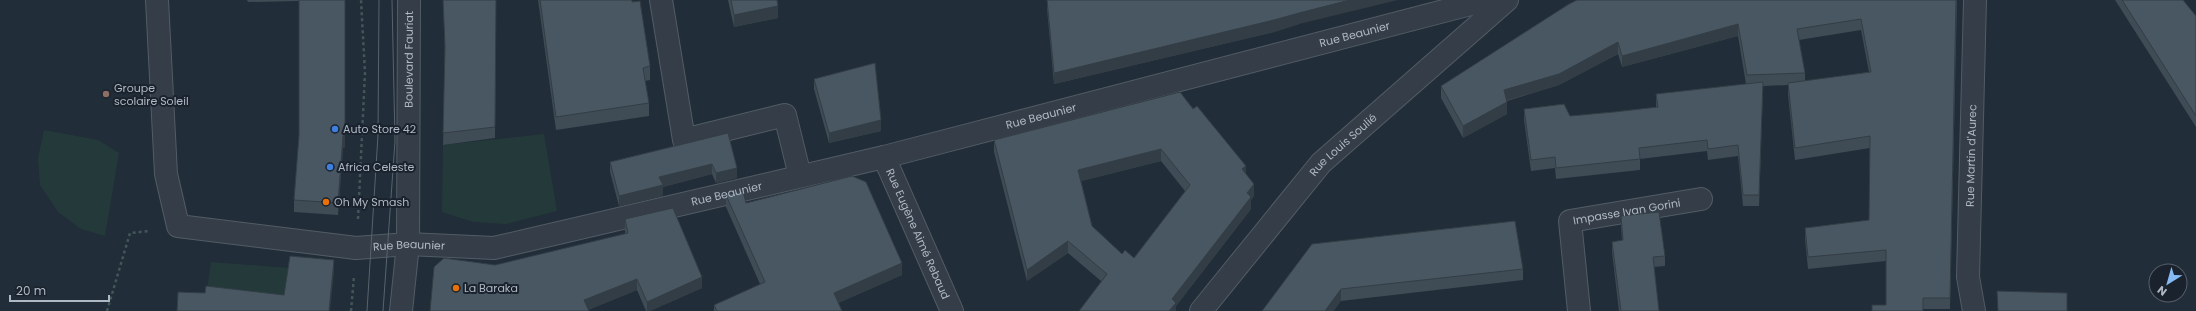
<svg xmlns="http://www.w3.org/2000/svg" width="2196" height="311" font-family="Poppins,sans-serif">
<rect width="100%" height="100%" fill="#212d38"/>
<path fill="#243a3a" d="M44 130 98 140 119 153 105 236 81 229 58 212 40 185 38 158Z
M544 134 557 211 506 224 473 222 442 212 443 145Z
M211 262 290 268 284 311 206 298Z"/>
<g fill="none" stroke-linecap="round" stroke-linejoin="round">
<g stroke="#525c66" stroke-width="24">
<g id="minor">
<path id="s1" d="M157 0 166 174 178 226 356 248 408 244 494 248 884 157 1486 0"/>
<path d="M661 0 684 140 785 115 800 176"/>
<path id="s2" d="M884 157 952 311"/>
<path id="s3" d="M401 311 408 244 409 0"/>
<path id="s4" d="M1201 311 1321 163 1507 0"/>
<path id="s5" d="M1579 311 1570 221 1701 199"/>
<path id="s6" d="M1974 311 1968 277 1975 0"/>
</g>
</g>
<path stroke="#435758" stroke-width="2.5" stroke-dasharray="3 3" stroke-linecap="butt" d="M358 219 365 73 361 0
M107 311 130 233 150 231
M351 311 354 276"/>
<use href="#minor" stroke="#353e48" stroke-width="22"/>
<path stroke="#57636f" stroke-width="1" d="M367 311 378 135 379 0
M383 311 395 141 392 0"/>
</g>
<path fill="#3f4b55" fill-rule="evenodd" d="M247 0H345V147L343 148 338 215 294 212V200L299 135V1L248 2Z
M443 0H496L495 138 443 145 445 54Z
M538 0H632L650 66V80L645 81 649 103V116L556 130Z
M728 0H777L778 18 734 27Z
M1047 0 1299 24 1274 32 1054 84 1047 9Z
M1957 0 1950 309H1923V311H1872L1886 305V261L1808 269 1805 239V228L1869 220 1870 148 1795 160 1788 95V85L1763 86 1759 206H1743L1738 156 1708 160 1707 151 1640 159V170L1556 179 1555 168 1531 171 1524 120V109L1570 116 1614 112 1656 107V94L1746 84 1738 36 1622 67 1618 54 1559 85 1507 101V114L1463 138 1441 98V86L1569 4ZM1861 30 1869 72 1805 81V73L1799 40Z
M2115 0H2183L2196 16V127Z
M814 79 881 131 829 143 814 89Z
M1180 92 1246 174 1254 196 1251 200V209L1176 306V311L1101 281 1068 253 1027 281 994 152V140ZM1161 161 1185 191 1134 258 1122 254 1092 226 1081 181Z
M728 133 737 178 716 183 712 174 663 187V196L619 206 610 172V162Z
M726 195 746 203 902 275 838 303 760 284 726 207Z
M1621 216 1665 256V266L1654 267 1659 311H1619L1612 252V242L1622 241 1621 227Z
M625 219 702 288 650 311H646L637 290 588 310 495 265 625 234Z
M1312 244 1523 269V280L1341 301Z
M714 305 717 311H714Z"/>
<path fill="#333d45" d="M345 0V147L343 148 338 215Z
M1350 0H1398L1299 24 1274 32 1054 84V73Z
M778 6V18L734 27V15Z
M1738 24V36L1622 67V56Z
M1618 42V54L1559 85 1504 101V90Z
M1763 82V93L1759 206V195Z
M1507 102V114L1463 138V126Z
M881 120V131L829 143V133Z
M1161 149V161L1078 182V170Z
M712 164V174L663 187V196L619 206V196L659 177Z
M1246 166V178L1242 169Z
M737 168V178L716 183V173Z
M1254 184V196L1251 200V209L1176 306V311H1169L1172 299 1247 193Z
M1068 241V253L1027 281V270Z
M334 260V272L330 311H329Z
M902 263V275L834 305V293Z
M702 277V288L650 311H647V302Z
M637 279V290L585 311 584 300Z
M1341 289V301L1334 311H1325Z"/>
<path fill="#495763" stroke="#333d45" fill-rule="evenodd" d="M299 0H345V135L343 136 338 203 294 200 299 135Z
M443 0H496L495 127 443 133 445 46Z
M540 0H632V2L640 1 650 66 643 68 649 103 556 117Z
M731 0H777L778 6 734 15Z
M1047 0H1350L1299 13 1274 20 1054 73Z
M1577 0H1956L1950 298H1923V311H1872V305H1886V250L1808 257 1805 228 1869 220 1870 136 1795 148 1788 83 1871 72 1861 19 1797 29 1805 73 1747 75 1738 24 1622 56 1618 42 1559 74 1504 90 1507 102 1463 126 1441 86 1569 4Z
M2122 0H2183L2196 16V116Z
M875 63 881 120 829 133 814 79Z
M1763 82 1759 195H1743L1738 145 1708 149 1707 140 1639 148 1640 159 1556 168 1555 157 1531 160 1524 109 1564 104 1570 116 1614 112 1658 107 1656 94Z
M1180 92 1193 109 1197 106 1246 166 1242 169 1254 184 1247 193 1251 197 1172 299 1176 303 1169 311H1079L1107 274 1068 241 1027 270 994 140ZM1161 149 1190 185 1134 258 1125 250 1122 254 1092 226 1078 170Z
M728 133 737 168 716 173 712 164 659 177 663 185 619 196 610 162Z
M852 176 866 182 902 263 834 293 842 311H717L714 305 765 282 726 195 743 191 746 203Z
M673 208 702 277 647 302 637 279 584 300 589 311H430L434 267 444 258 495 265 628 233 625 219Z
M1659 212 1665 256 1653 257 1659 311H1621L1612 242 1623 240 1621 216Z
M1515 221 1523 269 1341 289 1325 311H1262L1312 244Z
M290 256 334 260 329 311H177L178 292 205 293 206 286 284 295Z
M1997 291 2067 293V311H1998Z"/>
<circle fill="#8d6e63" stroke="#1a232d" stroke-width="1.5" cx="106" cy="94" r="4"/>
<g fill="#3f7fe0" stroke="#1a232d" stroke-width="1.5">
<circle cx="335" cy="129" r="4"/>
<circle cx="330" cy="167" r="4"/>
</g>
<g fill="#e8710a" stroke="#1a232d" stroke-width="1.5">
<circle cx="326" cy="202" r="4"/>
<circle cx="456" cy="288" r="4"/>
</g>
<g text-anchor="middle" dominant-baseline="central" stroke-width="4" stroke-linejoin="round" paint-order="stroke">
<g font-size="11" fill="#afb9c5" stroke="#1a232d">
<text stroke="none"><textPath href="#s1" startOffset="1432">Rue Beaunier</textPath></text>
<text stroke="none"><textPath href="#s3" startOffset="252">Boulevard Fauriat</textPath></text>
<text stroke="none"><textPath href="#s1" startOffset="1108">Rue Beaunier</textPath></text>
<text stroke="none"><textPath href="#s4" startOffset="219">Rue Louis Soulié</textPath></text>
<text stroke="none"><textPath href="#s6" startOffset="156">Rue Martin d'Aurec</textPath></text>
<text stroke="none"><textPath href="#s1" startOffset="784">Rue Beaunier</textPath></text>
<text stroke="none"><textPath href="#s5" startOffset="148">Impasse Ivan Gorini</textPath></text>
<text stroke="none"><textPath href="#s2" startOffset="84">Rue Eugène Aimé Rebaud</textPath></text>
<text stroke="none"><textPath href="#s1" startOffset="460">Rue Beaunier</textPath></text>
</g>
<g font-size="11" fill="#afb9c5" stroke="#1a232d" text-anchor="start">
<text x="114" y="88">Groupe<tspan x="114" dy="13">scolaire Soleil</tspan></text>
<text x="343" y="129">Auto Store 42</text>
<text x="338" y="167">Africa Celeste</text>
<text x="334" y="202">Oh My Smash</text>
<text x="464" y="288">La Baraka</text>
</g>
</g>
<g transform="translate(2168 283) rotate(217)"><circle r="19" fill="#1a232d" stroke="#565f6a"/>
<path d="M0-3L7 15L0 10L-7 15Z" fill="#85baf4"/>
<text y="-6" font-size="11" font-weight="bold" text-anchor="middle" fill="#afb9c5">N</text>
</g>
<path d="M10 295v6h99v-6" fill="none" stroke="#afb9c5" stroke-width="2"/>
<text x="16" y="295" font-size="12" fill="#afb9c5" stroke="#1a232d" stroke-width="3" paint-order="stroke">20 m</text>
</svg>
